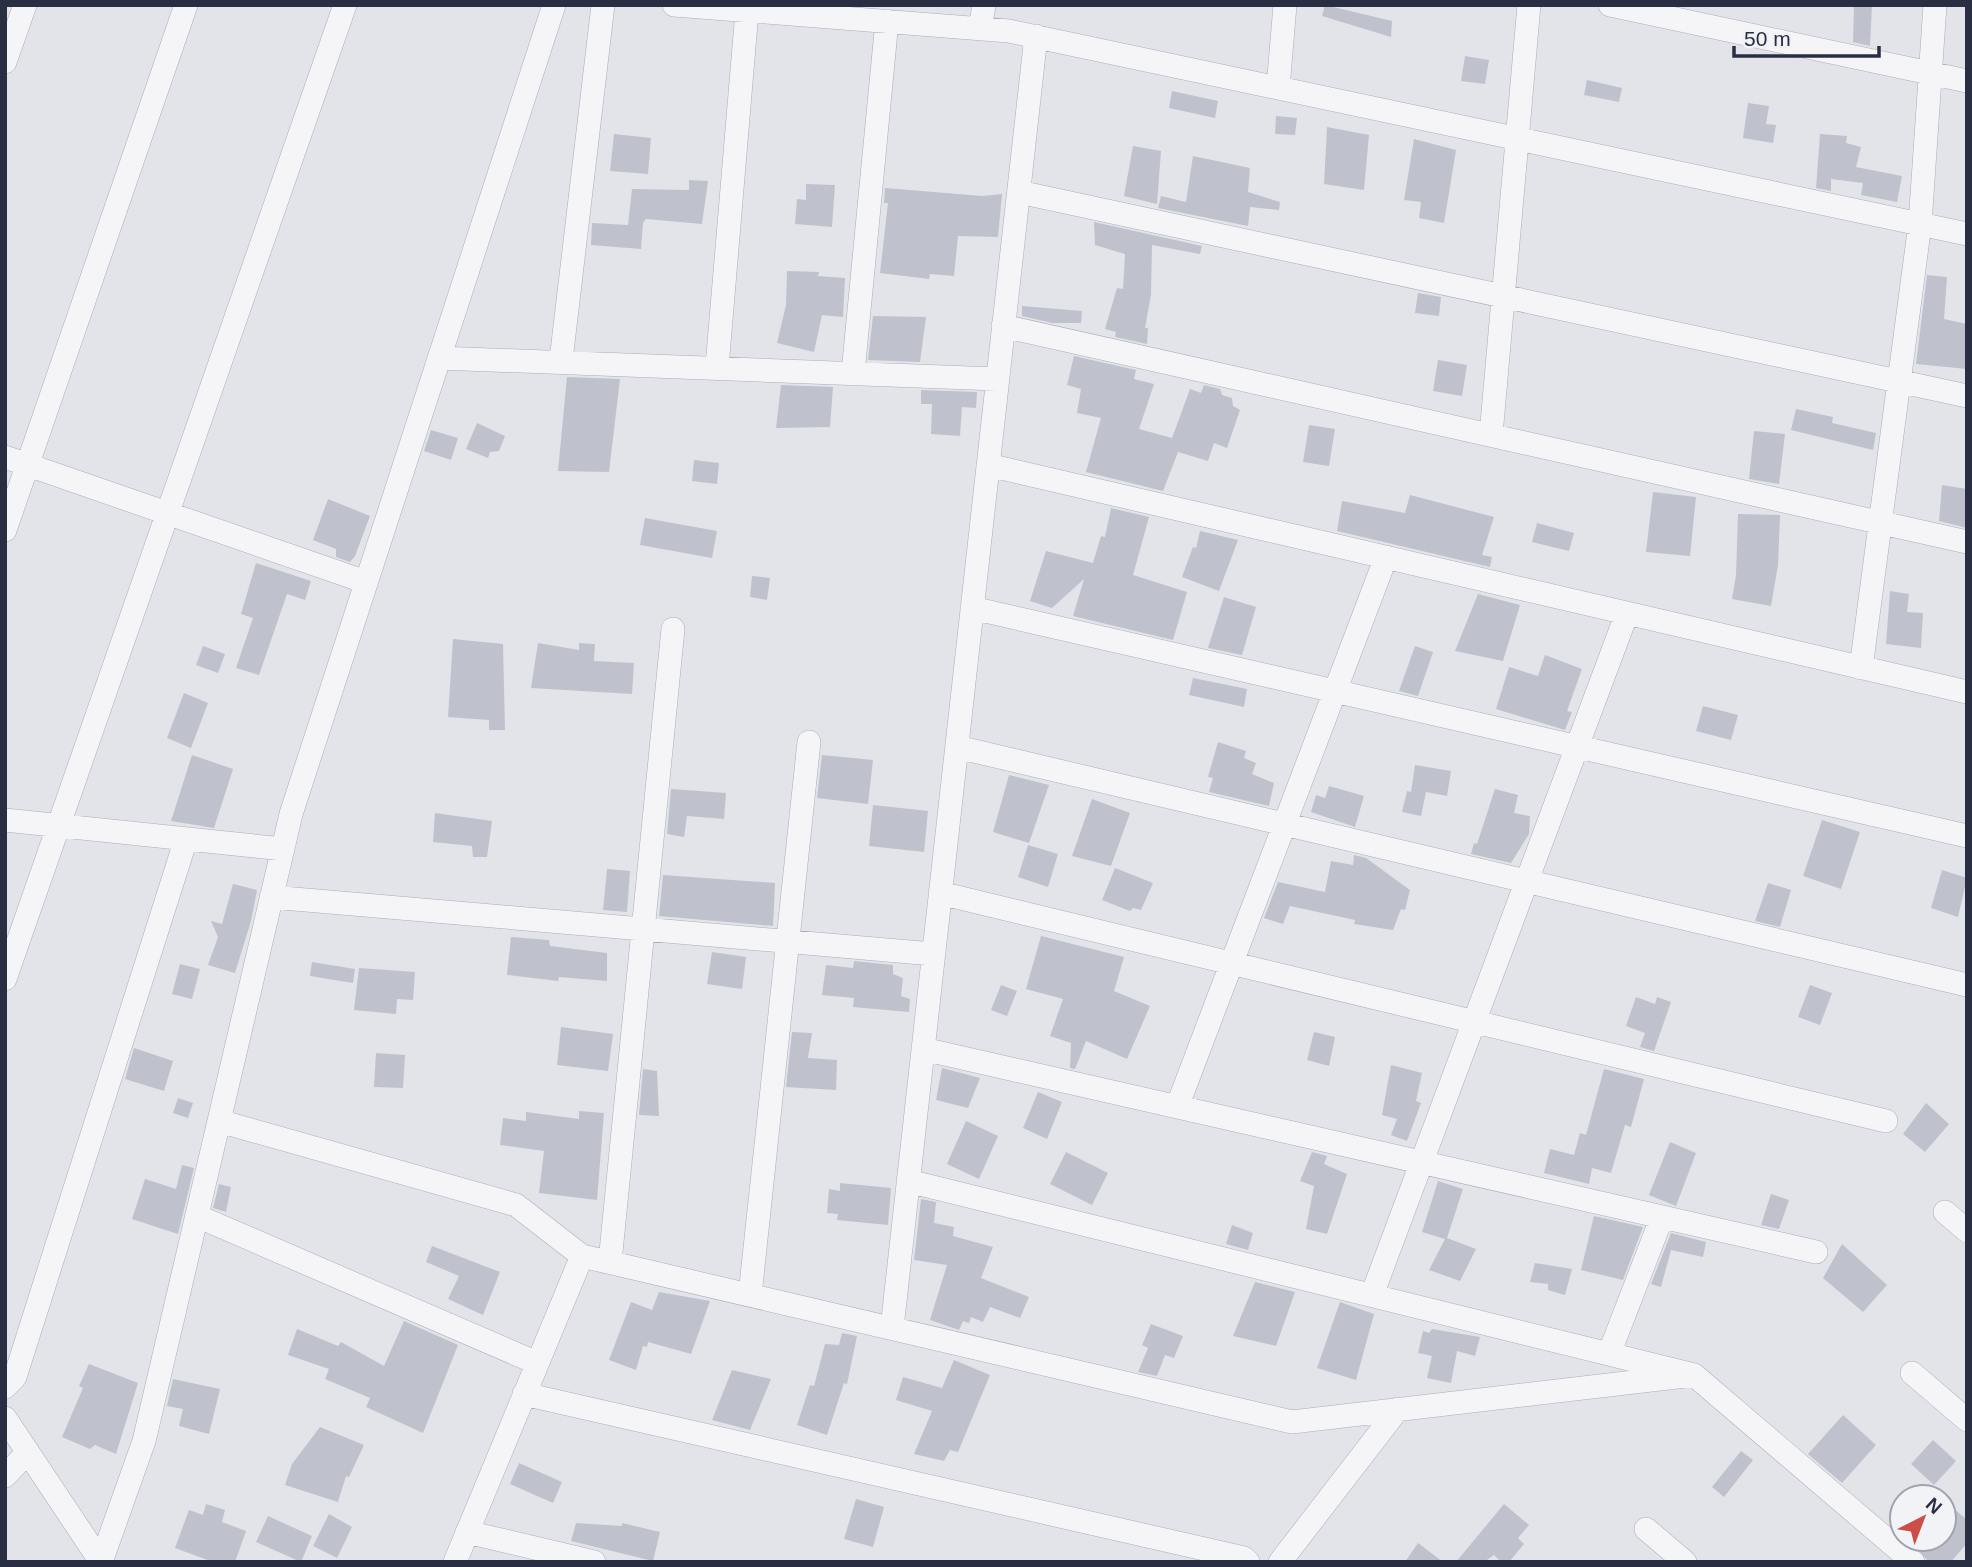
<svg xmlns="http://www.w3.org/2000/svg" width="1972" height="1567" font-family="Helvetica,sans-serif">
<rect width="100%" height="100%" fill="#e2e4ea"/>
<path fill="#bfc2cd" d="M1325 5 1392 21 1391 37 1322 16Z
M1854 5H1872L1870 46 1853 42Z
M1465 56 1489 60 1485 84 1461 81Z
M1587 80 1622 88 1619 102 1584 95Z
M1172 91 1218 101 1215 118 1169 108Z
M1748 103 1769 106 1766 124 1776 125 1773 143 1743 138Z
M1276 116 1297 118 1295 135 1275 134Z
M1327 127 1369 135 1364 190 1324 184Z
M614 134 651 138 648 174 610 171Z
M1820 134 1847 136 1846 143 1861 147 1856 167 1902 176 1897 202 1861 195 1863 183 1831 179V191L1816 188Z
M1414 139 1456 150 1444 223 1419 218 1421 202 1404 200Z
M1133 146 1161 151 1157 204 1124 196Z
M1193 156 1250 168 1248 192 1280 202 1279 210 1250 207 1248 226 1158 208 1161 196 1186 202Z
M689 180 708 181 702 224 646 219 643 223 641 249 591 245 592 223 628 225 632 189 689 190Z
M806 184 835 185 832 227 795 224 797 199 806 200Z
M885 188 982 196 1002 194 998 237 958 236 954 276 930 274 929 279 880 273 888 203H884Z
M1094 222 1202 246 1200 254 1152 245 1151 295 1145 328H1148L1147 344 1115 337 1116 332 1105 329 1117 288 1123 289 1125 254 1095 245Z
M787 271 819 272 818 276 845 278 843 317 822 315 814 352 777 343 786 305Z
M1927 275 1947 277 1944 319 1967 324V369L1916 364Z
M1418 293 1441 297 1439 316 1415 313Z
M1022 306 1082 311 1081 323H1052L1022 316Z
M873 316 926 317 920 362 868 360Z
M1074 356 1136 370 1134 379 1154 384 1139 429 1172 438 1190 389 1201 393 1204 385 1220 389 1222 395 1232 398 1233 406 1240 410 1227 448 1214 443 1208 461 1178 452 1163 491 1086 472 1101 418 1077 413 1081 389 1067 385Z
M1438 360 1467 365 1462 396 1433 391Z
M567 377 620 379 609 472 558 471Z
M781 385 833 387 830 427 776 428Z
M921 390 977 392 976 408 962 407 960 436 931 434 932 404H921Z
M1796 409 1833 417 1832 423 1876 433 1873 450 1791 430Z
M477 423 505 436 499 451 490 452 488 458 466 449Z
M1309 425 1335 429 1329 466 1303 462Z
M431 430 458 438 451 460 424 451Z
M1754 431 1785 434 1779 484 1749 479Z
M694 460 719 463 717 484 692 481Z
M1942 485 1967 489V528L1939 521Z
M1653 492 1696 497 1690 556 1646 552Z
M1410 495 1494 517 1482 555 1492 557 1490 567 1337 531 1342 501 1405 513Z
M328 499 370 516 355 556 350 562 336 557V549L313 540Z
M1111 508 1149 517 1133 575 1187 592 1173 640 1073 616 1084 579 1052 608 1030 601 1046 551 1093 563 1101 536 1105 537Z
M1738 514 1780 515 1778 565 1771 606 1732 599 1736 575Z
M645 518 717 531 712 558 640 545Z
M1537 523 1574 533 1569 551 1532 542Z
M1200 531 1238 540 1219 591 1182 577 1193 547 1196 548Z
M256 563 311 581 305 600 287 594 259 675 236 668 253 618 241 614Z
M752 576 770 578 767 600 750 597Z
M1890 591 1909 594 1907 612 1923 613 1921 648 1886 644Z
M1478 594 1520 605 1503 661 1455 651Z
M1224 597 1256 607 1242 655 1208 648Z
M453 639 503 644 505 730H489V720L448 717Z
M538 643 579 650V643L595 644 594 661 634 663 632 694 531 688Z
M203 646 225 654 218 673 196 665Z
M1415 646 1433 652 1418 696 1399 691Z
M1545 655 1582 669 1567 711 1572 712 1565 730 1496 709 1509 667 1538 676Z
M1193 678 1247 689 1244 707 1189 695Z
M184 693 208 703 191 748 167 738Z
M1703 706 1738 715 1731 740 1696 731Z
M1218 742 1246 751 1244 758 1256 763 1252 774 1274 783 1269 806 1209 792 1213 778 1208 777Z
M192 755 233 769 214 828 171 821Z
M822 755 873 760 868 804 817 798Z
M1415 765 1451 771 1447 796 1426 792 1421 816 1402 812 1407 791 1411 792Z
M1009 775 1049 785 1029 843 993 832Z
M1329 786 1364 796 1355 827 1311 812 1316 795 1325 798Z
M671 789 726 793 724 819 687 816 684 837 667 834Z
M1495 789 1518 795 1514 813 1530 816 1529 834 1511 863 1471 854 1474 843 1477 844Z
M1092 799 1130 813 1111 866 1072 856Z
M873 805 928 811 924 852 869 846Z
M435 813 492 821 487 857H473L472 846 433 842Z
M1822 820 1860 832 1841 889 1803 876Z
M1028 845 1058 854 1048 887 1018 877Z
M1354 855 1366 858 1410 890 1405 910 1401 909 1393 930 1354 924 1355 920 1290 906 1283 924 1264 918 1278 882 1325 892 1331 861 1353 865Z
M1115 868 1153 883 1141 910 1133 908 1130 911 1102 900Z
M607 869 630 871 627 912 603 910Z
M1942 870 1967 878 1958 917 1931 908Z
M663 875 775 883 773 926 659 916Z
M1768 883 1791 890 1780 927 1755 921Z
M233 884 257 890 251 921 235 973 208 965 218 937 211 921 222 924Z
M1041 936 1124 957 1114 991 1150 1006 1127 1059 1086 1041 1075 1069 1070 1068 1071 1043 1050 1036 1063 999 1026 989Z
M511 937 549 940 550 946 607 953V981L559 977 558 981 507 975Z
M712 952 746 957 742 989 707 984Z
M854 961 893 965V974L903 978 901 996 910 999 909 1012 853 1007 854 998 822 995 826 965 853 968Z
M312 962 355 969 353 983 310 976Z
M180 964 200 969 192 999 172 994Z
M359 968 415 972 413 1000 397 999 396 1014 354 1010Z
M1001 985 1017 991 1007 1016 991 1010Z
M1810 985 1832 993 1820 1025 1798 1017Z
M1636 997 1655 1004 1657 997 1671 1002 1654 1051 1640 1047 1645 1033 1626 1026Z
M561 1027 613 1034 608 1071 557 1065Z
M792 1032 812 1033 808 1058 837 1060 836 1090 786 1087Z
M1314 1032 1335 1037 1329 1066 1307 1060Z
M134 1048 173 1061 164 1091 125 1079Z
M376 1053 405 1055 403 1088 374 1087Z
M1391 1065 1422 1073 1416 1101 1421 1103 1407 1141 1391 1135 1397 1119 1382 1115Z
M942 1068 980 1078 968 1108 936 1100Z
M643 1069 657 1071 659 1116 639 1115Z
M1604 1069 1644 1079 1631 1127 1625 1125 1611 1173 1592 1168 1589 1184 1544 1173 1550 1149 1574 1155 1580 1133 1586 1135Z
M1038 1092 1062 1102 1047 1139 1023 1128Z
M178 1098 193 1103 188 1118 173 1113Z
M1926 1103 1949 1124 1925 1152 1903 1134Z
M579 1111 604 1113 597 1200 539 1193 544 1151 500 1145 503 1118 526 1121V1112L579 1119Z
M966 1121 998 1136 979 1179 947 1164Z
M1670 1142 1696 1153 1676 1206 1649 1195Z
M1066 1152 1108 1173 1092 1205 1050 1184Z
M1312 1152 1327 1156 1324 1164 1347 1174 1327 1234 1306 1229 1314 1186 1300 1181Z
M182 1165 194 1168 178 1234 132 1219 145 1179 176 1189Z
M1438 1181 1463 1189 1447 1238 1476 1249 1460 1281 1429 1270 1445 1239 1422 1232Z
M840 1183 891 1188 888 1225 837 1220 838 1214 827 1213 829 1189 840 1191Z
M219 1184 231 1187 226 1212 213 1208Z
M1771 1194 1789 1200 1779 1229 1761 1225Z
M921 1199 936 1202 934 1223 954 1227 953 1236 993 1247 981 1278 1029 1297 1020 1318 990 1307 983 1322 971 1317 969 1323 963 1321 959 1330 930 1320 947 1265 914 1260Z
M1594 1216 1643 1227 1623 1280 1581 1270Z
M1232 1225 1253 1233 1248 1250 1226 1244Z
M1671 1233 1706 1242 1703 1257 1671 1250 1661 1287 1651 1284Z
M1842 1244 1887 1285 1863 1312 1823 1278Z
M432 1246 500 1272 483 1315 448 1299 459 1276 426 1262Z
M1535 1263 1572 1269 1565 1295 1548 1290V1284L1530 1282Z
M1255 1282 1295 1292 1276 1346 1233 1336Z
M659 1292 710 1301 691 1354 648 1342 647 1347 643 1346 636 1370 609 1360 631 1302 652 1310Z
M1340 1302 1374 1314 1356 1380 1317 1368Z
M404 1321 458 1345 423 1433 366 1407 370 1398 325 1379 329 1369 288 1355 297 1329 338 1346 341 1342 384 1366Z
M1151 1324 1183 1336 1174 1358 1165 1355 1157 1376 1138 1372 1148 1348 1142 1345Z
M1432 1329 1480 1337 1475 1356 1457 1351 1451 1383 1427 1378 1432 1356 1418 1353 1423 1331 1429 1333Z
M842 1333 857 1336 847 1384 844 1383 827 1435 797 1425 810 1385 814 1386 825 1344 839 1345Z
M954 1360 990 1375 958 1452 950 1450 944 1461 914 1454 932 1411 896 1400 903 1377 942 1388Z
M89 1364 138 1383 116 1454 95 1445 90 1449 62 1437 83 1388 79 1386Z
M732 1370 771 1379 750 1430 712 1420Z
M173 1379 220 1389 209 1434 179 1426 183 1409 167 1406Z
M1843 1415 1876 1445 1842 1483 1808 1454Z
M320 1427 364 1445 349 1477 346 1476 338 1502 285 1485 292 1464Z
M1933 1440 1956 1461 1934 1485 1911 1464Z
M1741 1451 1753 1460 1724 1497 1712 1487Z
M519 1463 562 1482 553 1503 510 1484Z
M856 1499 884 1507 873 1547 844 1539Z
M1944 1500 1967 1520V1543L1951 1562H1929L1908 1539H1944Z
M206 1504 225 1510 222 1522 246 1531 235 1562H213L175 1548 189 1510 203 1515Z
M1504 1504 1529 1525 1518 1538 1524 1544 1509 1562H1501L1494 1555 1484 1562H1456Z
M329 1514 352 1527 337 1558 313 1546Z
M268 1516 312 1536 301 1562 256 1542Z
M576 1523 622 1526V1523L660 1532 653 1561 571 1541Z
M1418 1543 1443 1562H1405Z"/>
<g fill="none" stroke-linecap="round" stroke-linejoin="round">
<g stroke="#abadb8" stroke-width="24">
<path id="minor" d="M674 5 1009 31 1967 234
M1610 5 1967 81
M980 29 984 5
M5 62 25 5
M1278 88 1285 5
M1019 192 1967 396
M1003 326 1967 542
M439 358 997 379
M561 360 603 5
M717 367 747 11
M853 373 887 21
M1491 435 1529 5
M5 457 366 582
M988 465 1967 692
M5 530 186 5
M972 608 1967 836
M1861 668 1920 224 1935 5
M957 747 1967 985
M5 820 283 849
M940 893 1886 1121
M271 897 933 954
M5 979 345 5
M923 1049 1816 1252
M1177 1107 1386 557
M219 1121 516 1205 582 1256 1292 1422 1694 1375
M908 1181 1694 1375 1913 1562
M1945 1212 1967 1231
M197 1216 537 1363
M610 1262 673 629
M750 1295 809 742
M1372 1295 1627 613
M892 1328 1036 36
M1609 1354 1662 1217
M1912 1373 1967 1420
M5 1387 15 1377 186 839
M524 1394 1244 1558 1248 1562
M5 1418 101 1562
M5 1476 28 1452
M1646 1529 1685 1562
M467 1532 594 1562
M101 1562 144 1441 291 814 554 5
M455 1562 582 1256
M1280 1562 1398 1409"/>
</g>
<use href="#minor" stroke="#f5f5f8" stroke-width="23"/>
</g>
<rect width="1972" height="1567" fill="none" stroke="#2a2e42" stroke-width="14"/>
<g transform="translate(1923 1518) rotate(42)"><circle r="33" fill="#f1f3f7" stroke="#a1a4af" stroke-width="2"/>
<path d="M0-5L12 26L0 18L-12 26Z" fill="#cd4e49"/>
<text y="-10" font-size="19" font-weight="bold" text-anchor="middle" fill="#2a2e42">N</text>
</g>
<path d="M1734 46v10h145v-10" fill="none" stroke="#2a2e42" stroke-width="3.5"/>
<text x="1744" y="46" font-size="21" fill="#2a2e42" stroke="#f1f3f7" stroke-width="5" paint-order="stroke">50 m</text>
</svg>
